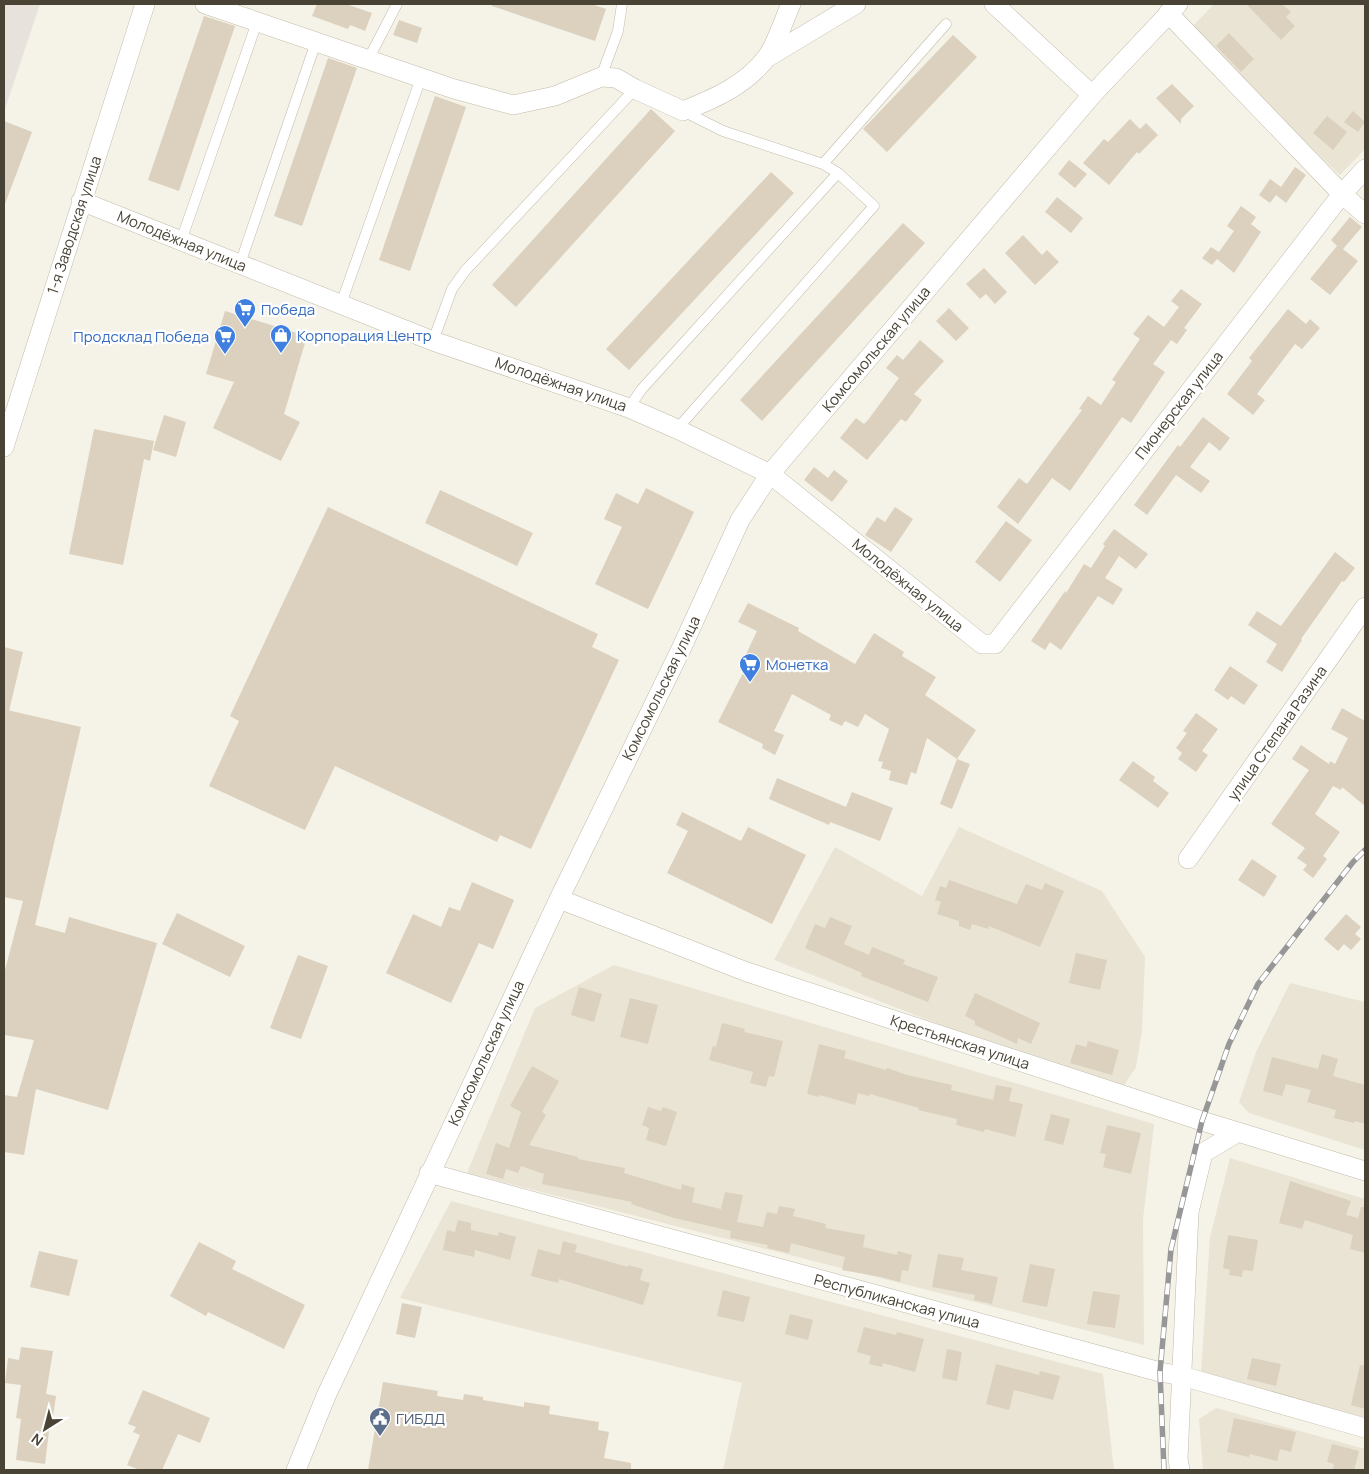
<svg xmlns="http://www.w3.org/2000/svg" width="1369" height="1474" font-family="Manrope,sans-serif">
<rect width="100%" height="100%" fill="#f5f2e7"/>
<path fill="#eae4d5" d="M1214 4H1365V149L1340 175 1189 30Z
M959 827 1102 891 1145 957 1142 1031 1136 1067 1124 1085 974 1038 774 960 835 847 922 896Z
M614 965 1154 1124 1143 1220 1144 1345 467 1173 535 1008Z
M1290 983 1365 1002V1150L1249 1113 1239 1102 1256 1052Z
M1230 1158 1365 1199V1420L1201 1373 1210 1237Z
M451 1201 1103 1374 1114 1470H723L742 1383 400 1298Z
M1216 1408 1365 1449V1470H1203L1199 1419Z"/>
<path fill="#e7e3dc" d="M4 4H40L4 112Z"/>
<path fill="#dbd1be" d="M317 4H346L372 13 365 31 350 25 348 29 312 16Z
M492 4H591L606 9 595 41 492 6Z
M1246 4H1282L1291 12 1286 17 1295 26 1281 40Z
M204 16 235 26 179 191 148 180Z
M399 20 422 28 417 43 393 35Z
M1229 33 1254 59 1241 72 1216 46Z
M953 35 977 57 887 152 863 129Z
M328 58 357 68 302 226 274 216Z
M1172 84 1194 106 1181 119V124L1156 98Z
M435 96 466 107 410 271 379 260Z
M651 109 675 131 516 307 492 285Z
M1353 111 1365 122 1358 132 1344 122Z
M1327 116 1347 132 1333 150 1313 133Z
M1130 119 1140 129 1146 123 1158 135 1139 154 1137 152 1109 185 1083 163 1104 139 1108 142Z
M4 121 32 132 5 204H4Z
M1069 160 1087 174 1075 188 1058 174Z
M1295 167 1306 175 1286 203 1276 195 1270 203 1259 195 1270 179 1281 187Z
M771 172 794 193 629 370 606 349Z
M1057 197 1083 218 1071 233 1045 212Z
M1241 206 1256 217 1251 224 1261 232 1234 273 1217 259 1212 265 1202 258 1211 247 1219 252 1234 231 1227 226Z
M1350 217 1362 227 1343 249 1358 261 1330 295 1310 279 1337 246 1331 240Z
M903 223 925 243 762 421 740 400Z
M1023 235 1042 255 1047 250 1059 262 1035 285 1005 253Z
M984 268 1007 292 995 304 986 294 980 299 966 284Z
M1181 289 1202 304 1184 328 1187 330 1177 344 1171 340 1153 364 1165 372 1131 423 1122 417 1070 491 1052 478 1018 524 997 507 1019 478 1027 484 1082 410 1079 409 1088 396 1101 405 1116 382 1112 380 1140 339 1133 334 1148 315 1164 327 1179 307 1171 301Z
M949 308 969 328 956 341 936 321Z
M1288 309 1306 324 1310 319 1320 328 1302 349 1295 344 1257 394 1265 400 1253 415 1227 394 1252 361 1249 358Z
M225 311 307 336 284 414 300 422 281 461 213 428 234 382 206 374Z
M920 340 944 361 914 394 922 400 906 422 901 419 867 460 840 438 856 418 864 424 868 420 899 378 886 368 897 355 903 360Z
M164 415 186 422 176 457 153 450Z
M1203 417 1230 438 1220 451 1209 442 1190 467 1210 481 1201 493 1176 475 1147 515 1134 505 1178 445 1180 447Z
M94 429 154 441 150 461 144 459 123 565 69 554Z
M814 467 828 478 834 470 848 481 832 502 804 480Z
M646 488 694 512 648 609 595 584 622 527 604 519 616 493 638 504Z
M440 490 533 533 517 566 425 523Z
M328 507 598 634 592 647 619 660 531 849 500 835 497 842 335 766 305 830 209 786 239 721 230 716Z
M895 507 913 519 891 552 865 535 877 517 885 522Z
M1006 521 1032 540 1000 582 975 562Z
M1114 529 1148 554 1136 569 1119 556 1105 578 1123 589 1113 605 1098 596 1061 650 1050 642 1045 650 1031 641 1065 591 1066 593 1084 564 1091 568 1105 546 1103 544Z
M1335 552 1355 568 1344 582 1342 581 1301 639 1302 640 1282 672 1266 662 1277 644 1248 625 1257 611 1281 626Z
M748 603 799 628 798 631 855 664 874 633 904 652 902 656 936 677 925 695 976 730 957 759 927 738 916 774 911 772 907 785 889 780 891 771 881 768 883 762 878 761 889 729 865 714 858 727 845 721 842 726 829 720 831 715 792 694 774 731 784 735 775 755 762 748 763 744 718 722 745 669 740 667 757 631 738 622Z
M4 647 23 652 9 711 7 710 81 727 35 925 65 933 69 917 157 943 108 1110 36 1089 24 1155 4 1152V1095L17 1097 34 1040 4 1035V974L23 901 4 897Z
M1230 666 1258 685 1244 705 1231 696 1228 700 1214 690Z
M1342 708 1365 721V806L1342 787 1341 790 1333 786 1315 814 1340 832 1323 856 1327 859 1313 878 1303 870 1307 865 1297 858 1305 848 1271 824 1309 770 1292 759 1301 745 1329 764 1330 761 1335 764 1348 738 1331 729Z
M1196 713 1218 729 1202 751 1208 755 1196 772 1178 759 1182 753 1176 748 1187 733 1183 731Z
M957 759 970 764 952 809 940 804Z
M1133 761 1155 777 1153 781 1169 793 1158 808 1119 780Z
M777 778 846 807 852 792 893 808 880 841 830 822 829 825 769 799Z
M682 812 741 841 748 827 806 855 772 924 667 873 688 831 676 825Z
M1252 859 1277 876 1264 897 1238 880Z
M949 880 1017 904 1026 884 1042 890 1045 883 1064 891 1040 947 989 926 988 929 972 924 970 930 959 926V921L937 914 941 902 935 900 940 886 946 888Z
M472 882 514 900 493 949 479 943 451 1003 386 973 413 914 441 927 449 907 460 911Z
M177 913 245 946 230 977 162 944Z
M1346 914 1361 927 1355 934 1361 939 1351 950 1344 944 1338 951 1324 939Z
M830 917 852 926 844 944 869 955 872 947 905 960 903 964 938 977 928 1002 861 976 862 973 805 948 815 924 825 928Z
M1076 953 1107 960 1100 990 1069 983Z
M298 955 328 966 301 1039 270 1028Z
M579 987 602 994 594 1022 571 1015Z
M975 993 1040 1023 1031 1044 1018 1038 1017 1044 975 1025V1021L965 1016Z
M630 998 658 1005 648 1044 620 1037Z
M722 1023 745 1029 744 1032 783 1041 774 1077 769 1076 766 1087 750 1083 753 1072 709 1060 713 1046 716 1047Z
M1088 1041 1119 1050 1112 1075 1070 1063 1076 1044 1086 1047Z
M819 1044 846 1051 844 1058 886 1070 887 1068 907 1075 952 1085 951 1090 993 1100 996 1085 1012 1088 1009 1101 1023 1104 1015 1137 985 1129 984 1132 956 1125 957 1119 918 1110 919 1108 870 1094 869 1096 858 1093 855 1105 820 1095 819 1097 807 1094Z
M1322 1054 1338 1059 1333 1076 1365 1085V1124L1355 1121 1354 1123 1334 1118 1336 1110 1307 1102 1311 1090 1286 1084 1282 1096 1263 1091 1272 1057 1318 1069Z
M532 1066 559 1081 542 1112 546 1115 529 1145 578 1157V1159L625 1168 624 1173 681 1190 682 1184 695 1188 692 1202 721 1209 725 1192 743 1195 737 1222 763 1227 767 1212 777 1214 779 1206 795 1209 793 1216 826 1224 825 1228 865 1235 863 1247 897 1255 898 1251 912 1255 908 1271 902 1270 900 1282 881 1277 842 1270 845 1257 791 1243 789 1253 767 1248 768 1245 730 1238 731 1231 674 1218 631 1204 632 1202 542 1184 544 1174 521 1166 518 1173 506 1169 503 1179 486 1174 496 1143 509 1148 521 1112 510 1106Z
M648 1107 661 1111 663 1107 677 1112 666 1146 646 1140 649 1128 642 1125Z
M1051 1114 1070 1119 1063 1145 1044 1140Z
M1107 1125 1141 1133 1131 1174 1103 1167 1106 1154 1100 1153Z
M1290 1181 1351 1201 1346 1215 1358 1218 1361 1207H1365V1253L1350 1249 1353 1235 1305 1220 1302 1229 1279 1223Z
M458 1220 471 1223V1230L498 1236 499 1232 516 1237 510 1260 475 1250 474 1257 443 1250 447 1230 455 1232Z
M1228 1235 1258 1240 1253 1271 1243 1270 1242 1277 1229 1275 1230 1270 1223 1268Z
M563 1241 577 1245 575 1252 628 1267V1265L643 1269 640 1280 650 1283 643 1305 559 1279 558 1283 531 1276 538 1249 560 1255Z
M199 1242 236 1261 232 1269 305 1305 284 1349 208 1312 206 1316 170 1296Z
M39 1251 78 1260 69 1296 30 1287Z
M938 1254 964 1258 961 1270 998 1277 992 1304 974 1300 975 1295 932 1287Z
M1030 1264 1055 1269 1047 1307 1022 1302Z
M723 1290 750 1297 744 1322 717 1316Z
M1093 1291 1120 1295 1115 1328 1087 1324Z
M402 1303 422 1307 415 1338 396 1334Z
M790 1314 813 1320 808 1340 785 1334Z
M864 1327 896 1335 897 1332 924 1339 915 1372 883 1363 882 1367 869 1364 871 1356 857 1352Z
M21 1347 53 1351 46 1394 56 1396 52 1424 50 1423 45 1464 16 1460 21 1419 16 1418 21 1385 5 1383 8 1358 19 1360Z
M947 1349 962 1352 957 1381 942 1378Z
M1252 1358 1281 1364 1276 1386 1247 1379Z
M996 1364 1039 1375 1040 1371 1060 1376 1053 1400 1014 1390 1009 1410 986 1404Z
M1360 1365 1365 1366V1409L1351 1405Z
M383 1382 438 1391 437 1396 463 1400 464 1394 483 1397V1400L524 1407V1402L550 1406 549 1414 599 1422 598 1430 609 1432 604 1458 631 1463V1470H368Z
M143 1390 210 1418 200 1443 178 1434 162 1470H140L127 1465 140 1435 133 1432 136 1427 128 1424Z
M1234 1418 1296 1432 1291 1452 1280 1449 1277 1461 1250 1454 1249 1457 1227 1452Z
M1332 1444 1359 1451 1354 1470H1333L1334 1464 1327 1462Z"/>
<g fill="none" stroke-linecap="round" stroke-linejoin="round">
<g stroke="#c2bba9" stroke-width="11">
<path id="service" d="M368 60 397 4
M601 77 618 31 622 4
M823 164 946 24
M181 241 257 22
M240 264 316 42
M341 304 421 78
M433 341 452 289 465 271 635 89
M629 408 641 390 838 173
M677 429 874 206 838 173 823 164 723 131 683 111"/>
</g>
<g stroke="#c2bba9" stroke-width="20">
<path id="minor" d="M205 4 454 89 513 105 555 96 601 77 616 78 635 89 683 111C714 99 746 85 767 57 775 47 785 17 791 4
M994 4 1092 95
M1168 13 1342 194 1365 214
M768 57 856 4
M81 201 433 341 629 408 677 429 770 474 982 644H995L1342 194 1365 169
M4 447 145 4
M1188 859 1365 607
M559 899 747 972 1202 1121 1365 1171
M429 1173 1160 1372 1182 1376 1365 1428
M296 1470 326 1396 559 899 682 647 740 520 770 474 1092 95 1178 4
M1180 1470 1178 1459 1189 1212 1203 1153 1238 1132"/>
</g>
<use href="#service" stroke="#fff" stroke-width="10"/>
<use href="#minor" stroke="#fff" stroke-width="19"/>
<g stroke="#979797" stroke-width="5.5">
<path id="rail" d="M1164 1470 1160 1372 1171 1249 1202 1121 1229 1044 1258 984 1353 862 1365 850"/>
</g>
<use href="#rail" stroke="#fff" stroke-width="4" stroke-dasharray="11" stroke-linecap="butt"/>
</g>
<defs>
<g id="supermarket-pin" transform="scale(1.125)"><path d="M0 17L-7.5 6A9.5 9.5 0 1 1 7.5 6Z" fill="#3f7fe0" stroke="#fff"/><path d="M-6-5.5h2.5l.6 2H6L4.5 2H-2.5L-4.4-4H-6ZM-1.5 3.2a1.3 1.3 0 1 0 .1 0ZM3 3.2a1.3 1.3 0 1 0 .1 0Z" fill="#fff"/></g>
<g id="shop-pin" transform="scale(1.125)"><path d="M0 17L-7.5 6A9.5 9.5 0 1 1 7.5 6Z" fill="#3f7fe0" stroke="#fff"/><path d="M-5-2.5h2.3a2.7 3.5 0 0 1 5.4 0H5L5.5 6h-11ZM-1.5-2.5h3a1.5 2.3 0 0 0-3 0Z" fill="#fff"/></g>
<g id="civic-pin" transform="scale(1.125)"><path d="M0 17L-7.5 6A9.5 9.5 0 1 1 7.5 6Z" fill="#5c6f8a" stroke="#fff"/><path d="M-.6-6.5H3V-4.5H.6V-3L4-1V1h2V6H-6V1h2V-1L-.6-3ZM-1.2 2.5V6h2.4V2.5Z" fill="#fff"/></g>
</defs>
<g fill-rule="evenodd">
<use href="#supermarket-pin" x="245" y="309"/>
<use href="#shop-pin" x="281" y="335"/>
<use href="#supermarket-pin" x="225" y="336"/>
<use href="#supermarket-pin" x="750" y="664"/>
<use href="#civic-pin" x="380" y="1418"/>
</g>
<g text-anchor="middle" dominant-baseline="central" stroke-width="4.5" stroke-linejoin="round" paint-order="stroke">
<g font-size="15" fill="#494335" stroke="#fff">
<text transform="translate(74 225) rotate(-72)">1-я Заводская улица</text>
<text transform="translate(182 241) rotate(22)">Молодёжная улица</text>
<text transform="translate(876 349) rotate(-50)">Комсомольская улица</text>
<text transform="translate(561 384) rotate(19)">Молодёжная улица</text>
<text transform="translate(1179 405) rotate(-52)">Пионерская улица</text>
<text transform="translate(908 585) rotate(39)">Молодёжная улица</text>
<text transform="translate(661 688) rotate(-64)">Комсомольская улица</text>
<text transform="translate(1277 733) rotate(-55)">улица Степана Разина</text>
<text transform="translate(960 1042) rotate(18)">Крестьянская улица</text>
<text transform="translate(486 1053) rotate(-65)">Комсомольская улица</text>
<text transform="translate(897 1301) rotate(15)">Республиканская улица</text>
</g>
<g font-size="15" fill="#366cbe" stroke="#fff" text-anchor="start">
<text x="261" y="309">Победа</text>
<text x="297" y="335">Корпорация Центр</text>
<text x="209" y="336" text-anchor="end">Продсклад Победа</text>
<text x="766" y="664">Монетка</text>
</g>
<g font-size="15" fill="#4e5e75" stroke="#fff" text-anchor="start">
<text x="396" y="1418">ГИБДД</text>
</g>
</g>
<rect width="1369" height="1474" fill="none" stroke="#494335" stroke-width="10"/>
<g transform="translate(45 1429) rotate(216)" stroke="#ffffff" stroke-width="4" paint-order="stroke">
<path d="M0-4L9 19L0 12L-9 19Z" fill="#494335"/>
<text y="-8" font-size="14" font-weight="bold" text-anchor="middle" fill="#494335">N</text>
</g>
</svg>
